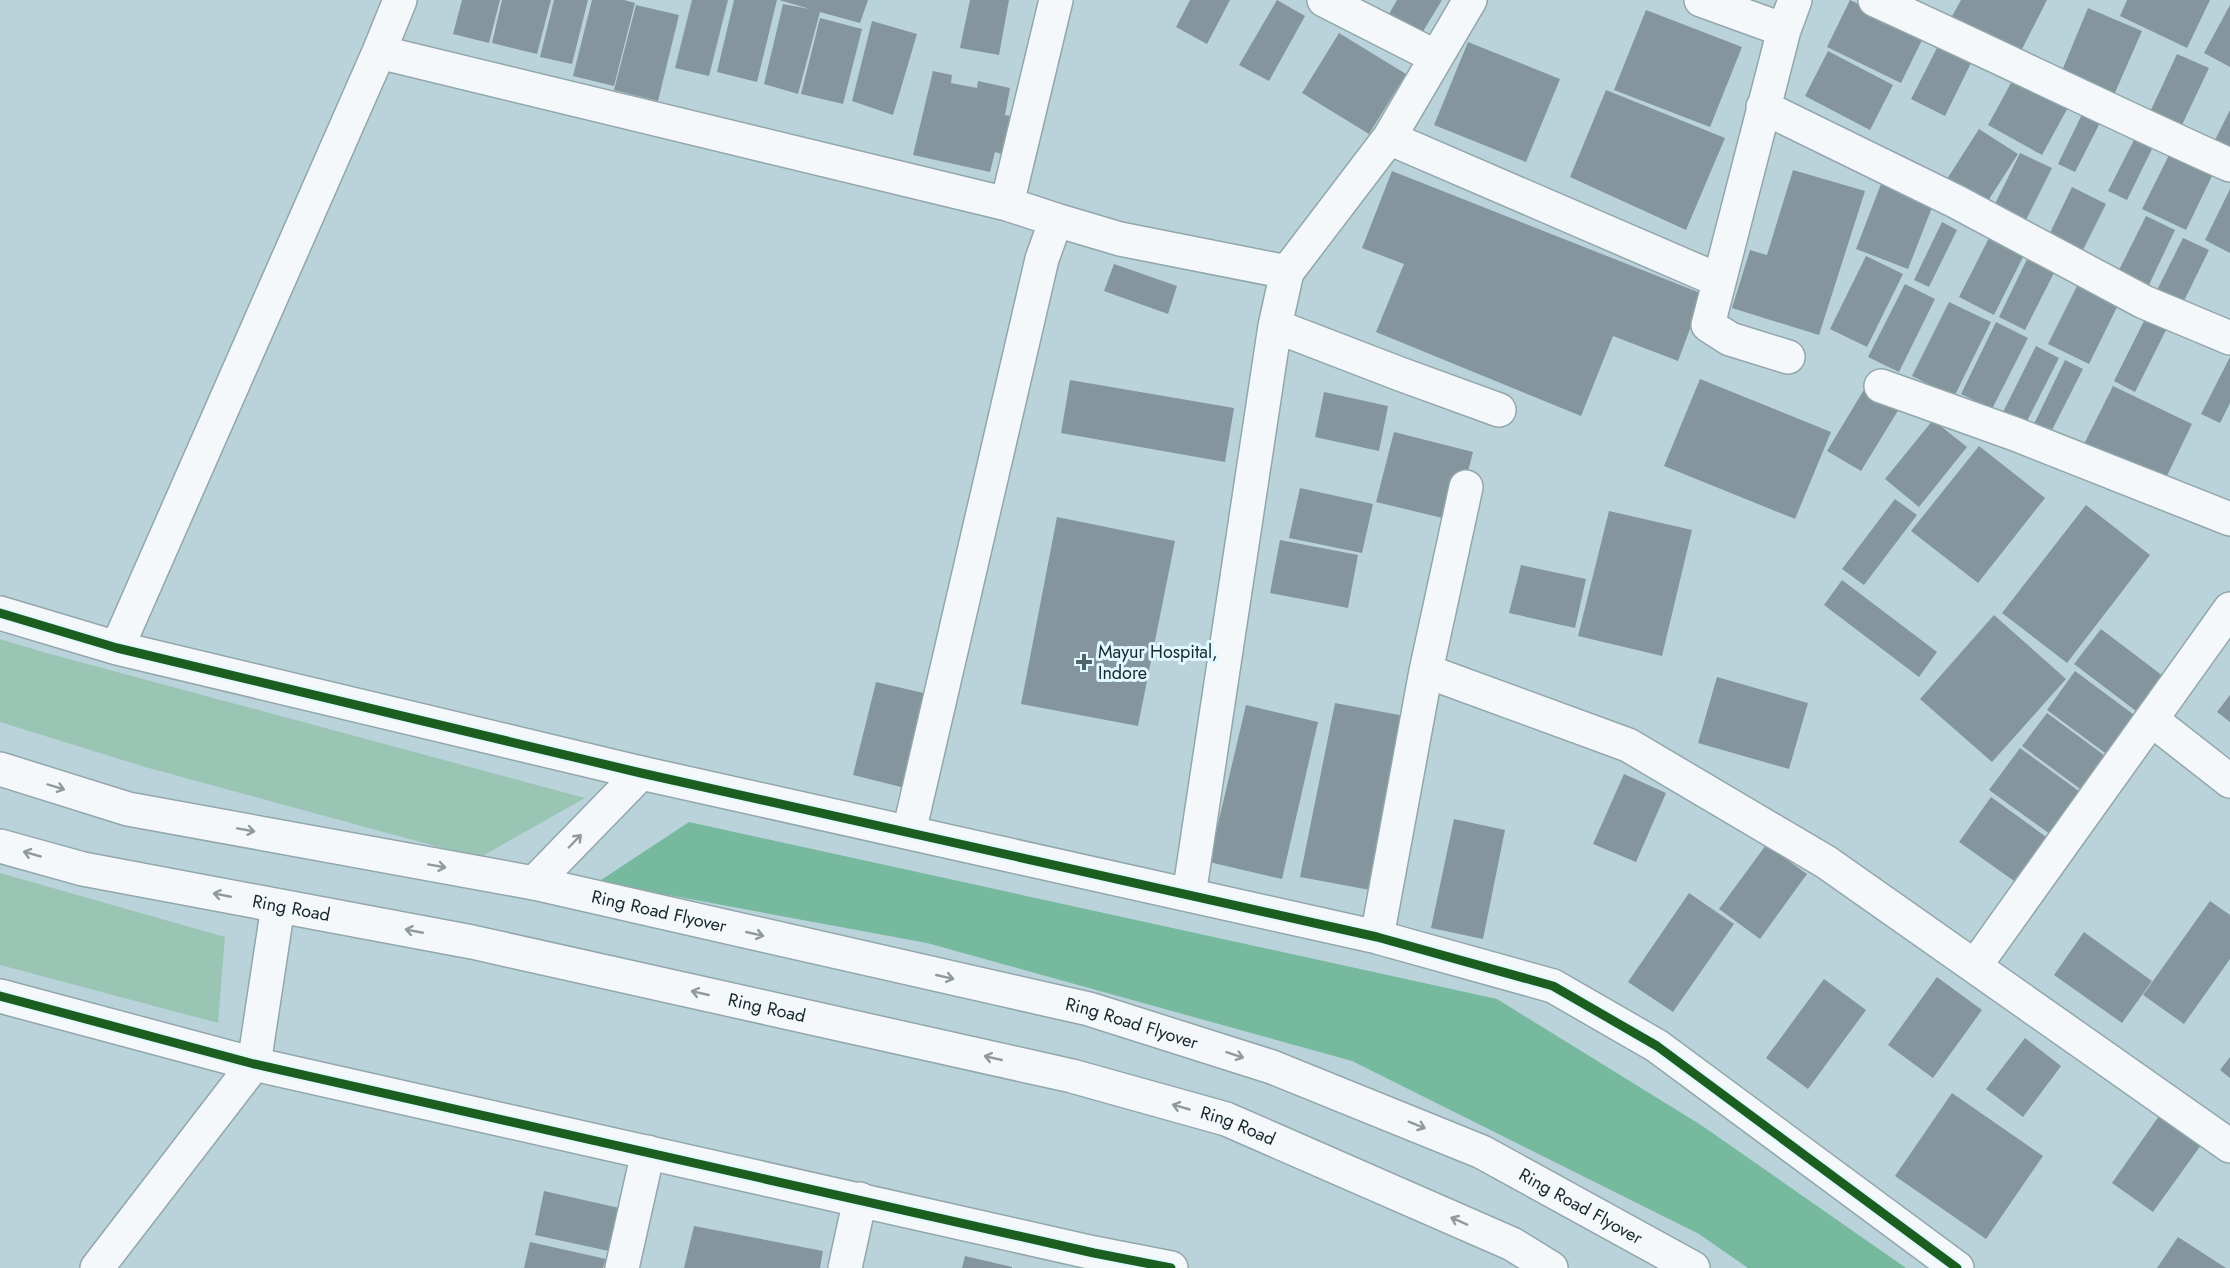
<svg xmlns="http://www.w3.org/2000/svg" width="2230" height="1268" font-family="Jost,sans-serif">
<rect width="100%" height="100%" fill="#bad3db"/>
<path fill="#9ac5b5" d="M0 639 43 652 585 798 479 858 145 767 0 722Z
M0 873 225 937 218 1023 0 965Z"/>
<path fill="#76b99f" d="M689 822 1497 999 1701 1125 1906 1268H1748L1699 1234 1352 1061 927 943 598 882Z"/>
<path fill="#84959d" d="M462 0H500L489 43 453 34Z
M502 0H551L537 54 492 43Z
M554 0H588L572 64 540 57Z
M592 0H624L635 3 614 86 573 76Z
M692 0H728L709 76 675 68Z
M734 0H777L757 82 717 72Z
M868 0 860 23 820 12 798 94 764 84 783 4 810 9 779 0Z
M970 0H1009L999 55 960 48Z
M1190 0H1230L1207 44 1176 27Z
M1277 0 1305 16 1269 81 1239 65Z
M1397 0H1442L1419 38 1386 19Z
M1850 0 1924 36 1901 83 1827 47Z
M1961 0H2047L2020 53 1951 18Z
M2127 0H2210L2187 48 2120 16Z
M636 5 679 15 658 101 614 90Z
M2230 5V67L2204 53Z
M2088 8 2142 31 2114 95 2061 73Z
M1646 10 1742 47 1710 127 1614 90Z
M820 18 862 29 843 104 801 94Z
M872 21 917 34 893 115 852 101Z
M1339 33 1406 74 1369 134 1302 93Z
M1468 42 1560 79 1526 162 1434 125Z
M1939 44 1972 61 1945 116 1911 99Z
M1828 51 1893 85 1870 130 1805 96Z
M2177 54 2209 68 2181 127 2150 112Z
M933 71 952 75 951 83 977 88 978 81 1010 88 1005 115 1010 116 1001 154 995 152 990 172 913 155Z
M2017 72 2071 102 2042 155 1988 125Z
M1606 90 1725 138 1686 230 1570 177Z
M2086 106 2104 115 2075 172 2058 164Z
M2230 110V153L2213 144Z
M1979 129 2018 154 1986 204 1947 179Z
M2134 140 2152 149 2127 200 2108 191Z
M2020 153 2052 168 2024 224 1993 208Z
M2170 153 2213 174 2186 230 2142 209Z
M1793 170 1865 191 1819 335 1732 308 1750 250 1767 255Z
M1392 171 1703 294 1678 361 1613 336 1581 416 1376 332 1404 264 1362 248Z
M1881 184 1933 205 1908 269 1856 249Z
M2072 187 2106 204 2080 256 2047 239Z
M2230 189V253L2205 240Z
M2146 216 2175 230 2147 289 2117 274Z
M1942 222 1957 230 1929 287 1914 280Z
M1990 236 2025 253 1994 315 1959 297Z
M2183 238 2209 250 2181 307 2155 294Z
M2030 253 2057 267 2025 330 1999 317Z
M1866 256 1903 274 1867 347 1830 329Z
M1114 264 1177 286 1168 314 1104 291Z
M2081 278 2122 297 2089 364 2048 344Z
M1905 284 1935 299 1899 372 1868 357Z
M1949 302 1991 322 1954 397 1912 376Z
M2149 311 2170 322 2135 392 2114 381Z
M1996 322 2028 338 1992 409 1961 394Z
M2036 346 2059 358 2026 423 2003 412Z
M2230 357V403L2220 423 2201 414Z
M2065 360 2083 369 2050 434 2033 426Z
M1700 379 1831 432 1795 519 1664 466Z
M1070 380 1234 408 1225 462 1061 433Z
M2113 386 2192 424 2162 486 2082 448Z
M1865 388 1899 409 1861 471 1827 451Z
M1324 392 1388 406 1379 451 1315 437Z
M1933 420 1967 447 1919 507 1885 479Z
M1394 432 1473 452 1455 521 1376 502Z
M1979 446 2045 498 1978 583 1911 531Z
M1300 488 1373 504 1362 553 1289 538Z
M1895 499 1917 515 1864 585 1842 569Z
M2086 505 2150 555 2067 663 2002 613Z
M1609 511 1692 530 1662 656 1578 636Z
M1057 517 1175 541 1138 726 1021 704Z
M1280 540 1358 555 1348 608 1270 593Z
M1521 565 1586 579 1575 628 1509 613Z
M1842 580 1937 652 1919 677 1824 605Z
M1994 615 2066 679 1992 762 1920 699Z
M2101 629 2167 679 2140 714 2074 664Z
M2075 671 2145 723 2116 761 2047 710Z
M1717 677 1808 703 1789 769 1698 743Z
M876 682 928 694 905 788 853 775Z
M2230 695V722L2217 712Z
M1335 703 1415 718 1381 892 1300 877Z
M1246 705 1318 722 1282 879 1209 862Z
M2047 713 2116 764 2091 797 2022 746Z
M2020 748 2087 797 2057 839 1989 790Z
M1624 774 1666 793 1636 862 1593 844Z
M1991 797 2056 844 2024 888 1959 842Z
M1454 819 1505 830 1483 939 1431 928Z
M1766 845 1807 874 1760 939 1719 909Z
M1689 893 1734 924 1673 1012 1628 982Z
M2210 901 2230 915V959L2184 1024 2143 995Z
M2084 932 2152 981 2122 1023 2054 975Z
M1937 977 1982 1010 1933 1078 1888 1045Z
M1824 979 1866 1010 1808 1089 1766 1058Z
M2025 1038 2061 1066 2023 1117 1986 1089Z
M2230 1057V1078L2220 1070Z
M1952 1093 2043 1156 1986 1239 1895 1176Z
M2159 1116 2201 1145 2153 1212 2112 1183Z
M544 1191 628 1210 618 1253 535 1235Z
M694 1226 823 1251 820 1268H684Z
M2178 1237 2226 1268H2157Z
M530 1242 606 1259 603 1268H524Z
M965 1256 1012 1267V1268H962Z"/>
<g fill="none" stroke-linecap="round" stroke-linejoin="round">
<g stroke="#92a6ac" stroke-width="36">
<path id="minor" d="M1324 0 1436 57
M1701 0 1784 30
M1875 0C1994 54 2111 112 2230 165
M379 52 1007 204
M1763 107 1955 201 2144 302 2230 338
M1389 138 1718 280
M1056 220 1007 204 1056 0
M1275 326 1400 374 1499 410
M1788 357 1730 339 1708 325 1784 30 1795 0
M1881 386 2015 434 2230 519
M0 613 117 648 641 773 1377 937 1553 986 1657 1046 1957 1268
M117 648 379 52 400 0
M1426 671 1628 745 1826 862 2230 1146
M2152 720 2230 781
M909 832 1042 259 1056 220 1120 239 1287 272
M1189 895 1275 326 1287 272 1389 138 1470 0
M1377 937 1426 671 1466 487
M1975 966 2230 609
M0 996 254 1064 1094 1253 1171 1268
M97 1268 254 1064 278 906
M622 1268 648 1152
M845 1268 860 1199"/>
</g>
<g stroke="#92a6ac" stroke-width="36">
<g id="major">
<path id="s1" d="M0 769 128 809 534 883 1089 1009 1272 1067 1482 1152 1693 1268"/>
<path id="s2" d="M0 846 83 869 472 942 1072 1076 1226 1119 1512 1244 1551 1268"/>
<path d="M534 883 641 773"/>
</g>
</g>
<use href="#minor" stroke="#f5f8fa" stroke-width="33"/>
<use href="#major" stroke="#f5f8fa" stroke-width="33"/>
<g stroke="#e1f8ff" stroke-width="13">
<path id="cycleway" d="M0 613 117 648 641 773 1377 937 1553 986 1657 1046 1957 1268
M0 996 254 1064 1094 1253 1171 1268"/>
</g>
<use href="#cycleway" stroke="#1b5e20" stroke-width="9"/>
</g>
<defs><path id="oneway-shaft" d="M-6 0H5M1.5-3L5.5 0L1.5 3" fill="none" stroke-width="1.6" stroke-linecap="round" stroke-linejoin="round" transform="scale(1.5)"/></defs>
<g stroke="#909a9d">
<use href="#oneway-shaft" transform="translate(56 787) rotate(17)"/>
<use href="#oneway-shaft" transform="translate(246 830) rotate(10)"/>
<use href="#oneway-shaft" transform="translate(575 841) rotate(-46)"/>
<use href="#oneway-shaft" transform="translate(32 854) rotate(-164)"/>
<use href="#oneway-shaft" transform="translate(437 866) rotate(10)"/>
<use href="#oneway-shaft" transform="translate(222 895) rotate(-169)"/>
<use href="#oneway-shaft" transform="translate(414 931) rotate(-169)"/>
<use href="#oneway-shaft" transform="translate(755 934) rotate(13)"/>
<use href="#oneway-shaft" transform="translate(945 977) rotate(13)"/>
<use href="#oneway-shaft" transform="translate(700 993) rotate(-167)"/>
<use href="#oneway-shaft" transform="translate(1235 1055) rotate(18)"/>
<use href="#oneway-shaft" transform="translate(993 1058) rotate(-167)"/>
<use href="#oneway-shaft" transform="translate(1181 1107) rotate(-164)"/>
<use href="#oneway-shaft" transform="translate(1417 1125) rotate(22)"/>
<use href="#oneway-shaft" transform="translate(1459 1221) rotate(-156)"/>
</g>
<path fill="#4f6469" stroke="#e1f8ff" stroke-width="2" d="M1081 653h6v6h6v6h-6v6h-6v-6h-6v-6h6z"/>
<g text-anchor="middle" dominant-baseline="central" stroke-width="6" stroke-linejoin="round" paint-order="stroke">
<g font-size="18" fill="#15282c" stroke="#e1f8ff" text-anchor="start">
<text x="1098" y="652">Mayur Hospital,<tspan x="1098" dy="21">Indore</tspan></text>
</g>
<g font-size="18" fill="#15282c" stroke="#e1f8ff">
<text stroke="none"><textPath href="#s2" startOffset="298">Ring Road</textPath></text>
<text stroke="none"><textPath href="#s1" startOffset="675">Ring Road Flyover</textPath></text>
<text stroke="none"><textPath href="#s2" startOffset="784">Ring Road</textPath></text>
<text stroke="none"><textPath href="#s1" startOffset="1161">Ring Road Flyover</textPath></text>
<text stroke="none"><textPath href="#s2" startOffset="1270">Ring Road</textPath></text>
<text stroke="none"><textPath href="#s1" startOffset="1647">Ring Road Flyover</textPath></text>
</g>
</g>
</svg>
